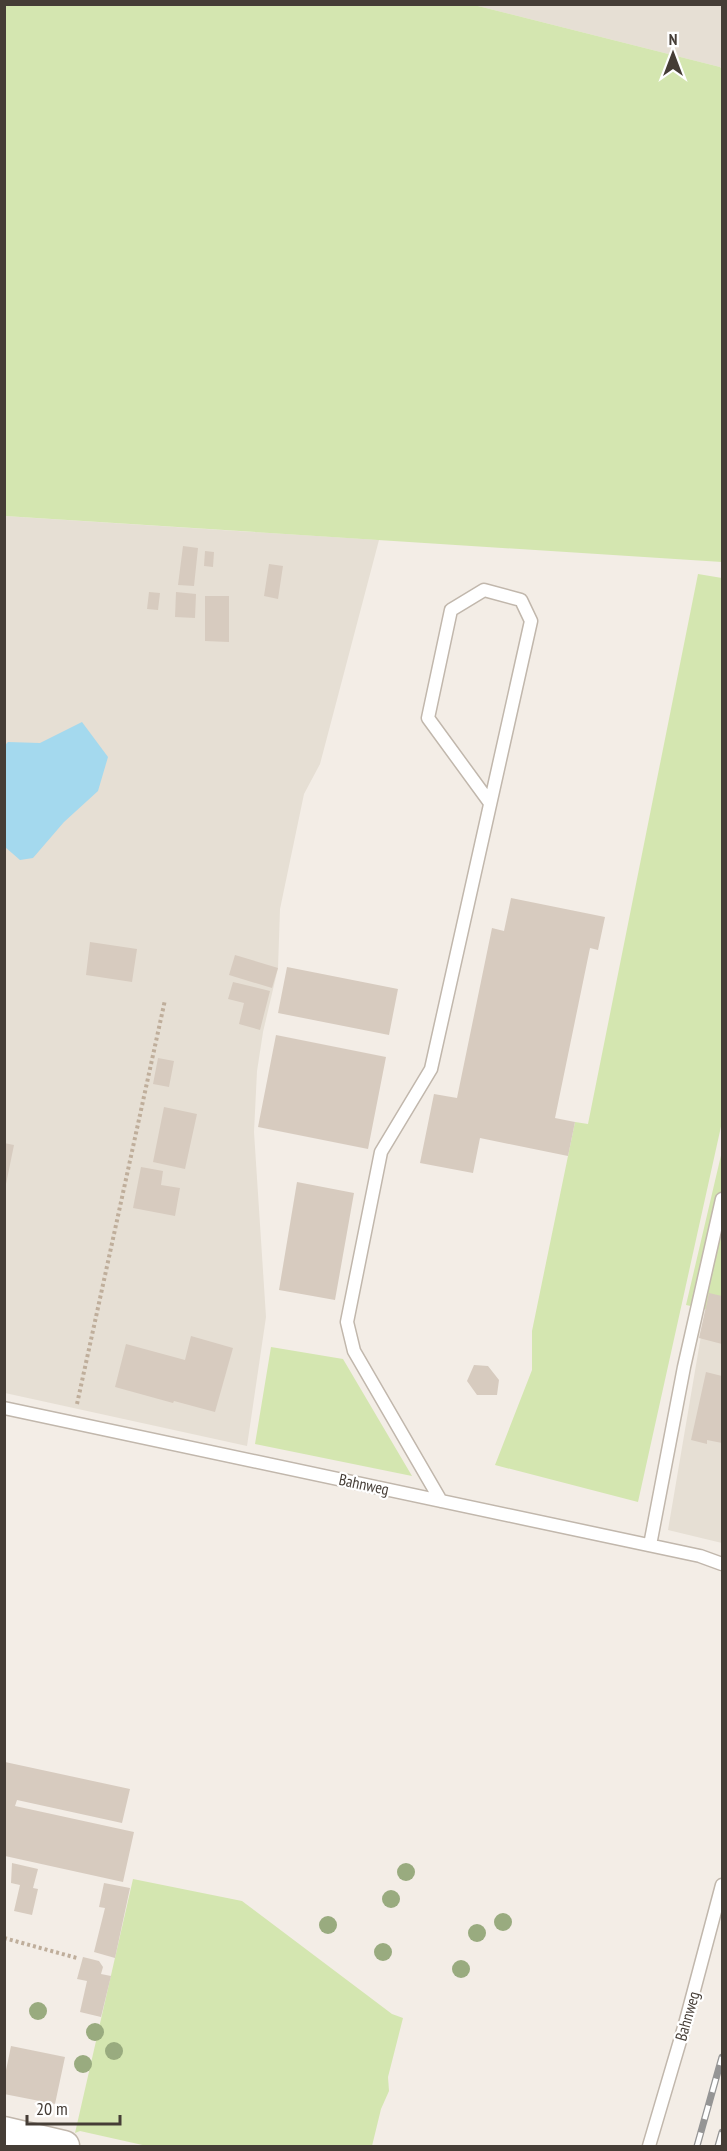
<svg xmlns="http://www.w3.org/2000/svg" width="727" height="2151" font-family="'PT Sans Narrow',sans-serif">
<rect width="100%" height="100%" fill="#f3ede6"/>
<path fill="#e6dfd4" d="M474 5H722V69L720 67Z
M4 516 379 540 320 764 304 794 280 909 278 968 263 1032 257 1071 254 1132 266 1317 247 1446 5 1393Z
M705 1312 722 1315V1543L668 1530Z"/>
<path fill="#d4e6b0" d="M4 5H474L720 67 722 69V562L5 516Z
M698 574 722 578V1122L638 1502 495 1465 532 1370V1331L575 1122 588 1124Z
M722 1151V1313L686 1305Z
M271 1347 343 1359 412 1476 255 1444Z
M133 1879 242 1901 392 2014 403 2018 388 2077 389 2091 381 2109 372 2146H147L80 2131 75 2133Z"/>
<path fill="#a4d9ee" d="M82 722 108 757 98 791 64 822 33 858 20 860 5 847V745L8 742 40 743Z"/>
<path fill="#d7cbbf" d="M183 546 198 548 194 586 178 585Z
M205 551 214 552 213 567 204 566Z
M269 564 283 566 278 599 264 596Z
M149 592 160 593 158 610 147 609Z
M176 592 196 594 195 618 175 617Z
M205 596H229V642L205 641Z
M511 898 605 917 598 950 590 948 555 1118 575 1122 568 1156 480 1138 473 1173 420 1163 434 1094 457 1098 492 928 504 931Z
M90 942 137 949 132 982 86 975Z
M235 955 278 968 272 988 229 975Z
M287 967 398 989 389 1035 278 1013Z
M233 982 270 991 260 1030 239 1024 244 1003 228 999Z
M276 1035 386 1057 368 1149 258 1127Z
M158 1058 174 1061 169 1087 153 1084Z
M164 1107 197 1114 185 1169 153 1162Z
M4 1143 14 1145 6 1184H4Z
M141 1167 163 1171 161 1185 180 1188 175 1216 133 1208Z
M297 1182 354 1193 335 1300 279 1290Z
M709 1293 722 1296V1344L699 1338Z
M191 1336 233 1348 215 1412 174 1401 173 1403 115 1387 126 1344 185 1360Z
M474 1365 488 1366 499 1380 497 1395H477L467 1381Z
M706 1372 722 1376V1443L707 1440V1444L691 1440Z
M5 1762 130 1789 122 1823 17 1800 15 1806 134 1832 123 1882 5 1856 6 1848H5Z
M12 1863 38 1869 33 1888 38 1889 32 1915 14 1911 20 1885 11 1883Z
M104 1883 130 1888 115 1958 94 1952 105 1908 99 1907Z
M83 1957 99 1961 103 1967 101 1974 111 1976 101 2017 80 2012 87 1981 77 1979Z
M11 2046 65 2057 55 2104 4 2094V2080Z"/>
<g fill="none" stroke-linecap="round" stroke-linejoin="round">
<g stroke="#c1b7ac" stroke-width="15">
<path id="service" d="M4 1408 700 1556 722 1564
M441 1501 354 1351 347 1322 381 1152 431 1069 531 621 521 600 484 590 451 610 428 718 490 803
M650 1545 684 1367 722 1199
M649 2146 685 2024 722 1885"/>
</g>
<g stroke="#c1b7ac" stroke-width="33">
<path id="tertiary" d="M4 2132 64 2146"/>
</g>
<path stroke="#bfae9b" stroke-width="4" stroke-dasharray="3 3" stroke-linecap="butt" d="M77 1404 165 1000
M4 1938 77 1958"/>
<use href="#service" stroke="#fff" stroke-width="12"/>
<use href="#tertiary" stroke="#fff" stroke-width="30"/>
<g stroke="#959595" stroke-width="7">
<path id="rail" d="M697 2146 722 2057
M718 2146 722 2132"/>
</g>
<use href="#rail" stroke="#fff" stroke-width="4.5" stroke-dasharray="14" stroke-linecap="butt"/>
</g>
<g fill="#99ab7f">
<circle cx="406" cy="1872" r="9"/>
<circle cx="391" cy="1899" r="9"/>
<circle cx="503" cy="1922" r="9"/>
<circle cx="328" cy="1925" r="9"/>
<circle cx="477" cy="1933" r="9"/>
<circle cx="383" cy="1952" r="9"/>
<circle cx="461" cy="1969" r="9"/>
<circle cx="38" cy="2011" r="9"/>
<circle cx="95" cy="2032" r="9"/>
<circle cx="114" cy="2051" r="9"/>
<circle cx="83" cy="2064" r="9"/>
</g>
<g text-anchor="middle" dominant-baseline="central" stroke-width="4.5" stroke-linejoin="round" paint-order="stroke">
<g font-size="16" fill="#453d36" stroke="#fff">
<text transform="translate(364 1484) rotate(12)">Bahnweg</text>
<text transform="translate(687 2016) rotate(-74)">Bahnweg</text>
</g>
</g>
<rect width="727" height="2151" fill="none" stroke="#453d36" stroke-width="12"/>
<g transform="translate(673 54)" stroke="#ffffff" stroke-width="4.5" paint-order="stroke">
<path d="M0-4.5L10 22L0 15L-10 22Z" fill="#453d36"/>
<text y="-9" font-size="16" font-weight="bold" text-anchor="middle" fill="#453d36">N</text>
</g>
<path d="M27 2115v9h93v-9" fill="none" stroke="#453d36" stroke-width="3"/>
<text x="36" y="2115" font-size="18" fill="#453d36" stroke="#ffffff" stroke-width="4.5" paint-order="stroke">20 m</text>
</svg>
